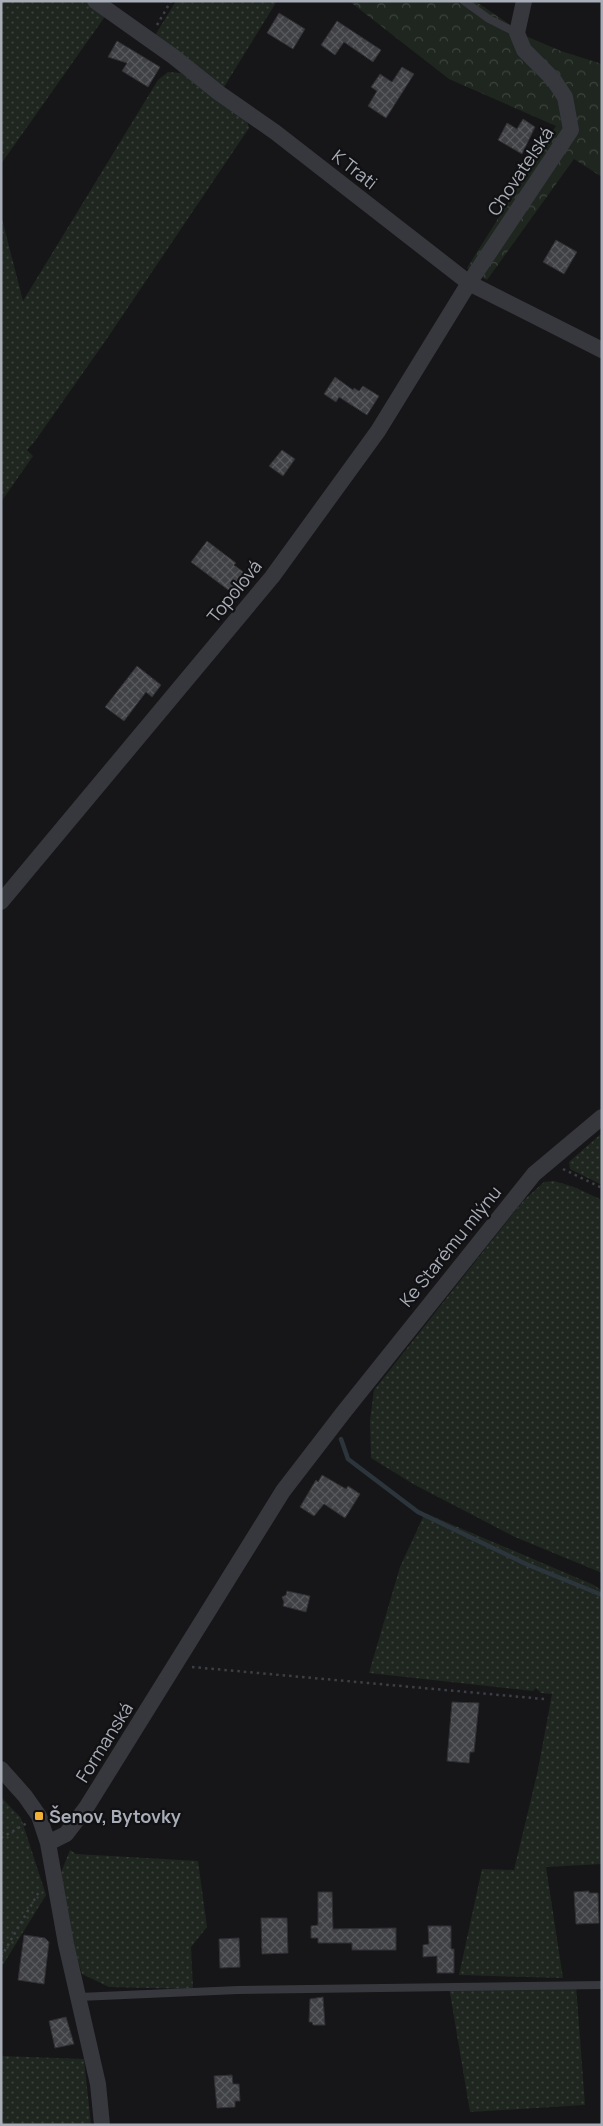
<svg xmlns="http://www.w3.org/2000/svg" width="603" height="2126" font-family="Manrope,sans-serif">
<defs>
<pattern id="grass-dots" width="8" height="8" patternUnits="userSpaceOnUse" patternTransform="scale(1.25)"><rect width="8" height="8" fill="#1e261f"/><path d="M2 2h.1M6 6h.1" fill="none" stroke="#3c433d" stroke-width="1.8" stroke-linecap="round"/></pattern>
<pattern id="forest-crowns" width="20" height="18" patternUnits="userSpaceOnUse" patternTransform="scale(1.25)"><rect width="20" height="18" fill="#1e261f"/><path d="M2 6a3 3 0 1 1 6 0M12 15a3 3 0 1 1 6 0" fill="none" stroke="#3c433d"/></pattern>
<pattern id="building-cross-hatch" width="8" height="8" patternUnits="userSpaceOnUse" patternTransform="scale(1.25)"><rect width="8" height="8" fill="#404145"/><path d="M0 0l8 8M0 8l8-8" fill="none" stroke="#595a5e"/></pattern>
</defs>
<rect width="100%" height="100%" fill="#161618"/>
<path fill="url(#grass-dots)" d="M1 1H89L106 15 1 164Z
M176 1H277L224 87 154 37Z
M168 72 181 73 246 118 249 128 106 340 35 441 27 450 33 456 1 502V215L23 301 158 80Z
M602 1133V1185L570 1169 569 1162Z
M554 1181 574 1187 602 1200V1573L515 1537 415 1485 371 1458 370 1421 374 1390 523 1201 544 1182Z
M425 1513 594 1585 602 1591V1864L546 1867 563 1978 459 1975 482 1869 514 1870 538 1770 552 1694 541 1693 536 1688 533 1691 369 1673 400 1567Z
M1 1797 21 1818 46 1895 1 1968Z
M70 1850 76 1854 198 1861 207 1927 191 1947 193 1989 109 1987 82 1974 70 1933 60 1875Z
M576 1985 585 2105 470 2112 449 1987Z
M1 2056 84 2059 91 2125H1Z"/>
<path fill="url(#forest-crowns)" d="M349 1H475L528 37 561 51 602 64V177L574 159 487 280 467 268 556 126 449 79Z"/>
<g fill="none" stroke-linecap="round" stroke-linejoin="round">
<path stroke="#2c353c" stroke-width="4.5" d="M341 1439 348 1459 418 1512 526 1564 602 1595"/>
</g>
<path fill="url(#building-cross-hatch)" stroke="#303034" d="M279 13 305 29 293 49 267 33Z
M337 21 381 50 373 62 344 42 335 55 321 45Z
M117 41 160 67 148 87 122 71 127 63 108 57Z
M402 67 414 74 386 118 368 106 377 91 371 87 380 74 392 82Z
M523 119 535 127 522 154 498 140 507 123 517 129Z
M556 240 577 252 564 274 543 262Z
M335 377 353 390 354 388 359 391 363 386 379 396 367 415 339 397 336 402 324 394Z
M282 450 295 459 283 476 269 466Z
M207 541 236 563 234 565 250 577 235 595 191 562Z
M137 666 161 685 152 697 146 692 124 721 105 707Z
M322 1475 346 1489 348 1486 360 1494 345 1518 324 1504 314 1516 300 1507 316 1480 318 1482Z
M287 1591 310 1596 306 1612 283 1606 284 1602 282 1597 286 1595Z
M452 1702 479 1703 474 1752H470L469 1763 447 1761Z
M589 1891V1893H598L599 1923 576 1924 574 1892Z
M318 1892H332L333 1929 396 1928V1950H352V1943H318V1938H311V1926L318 1925Z
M261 1918H287L288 1953 262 1954Z
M428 1926H451V1949H454V1973H437V1956L423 1957V1945L429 1944Z
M24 1935 45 1938 49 1942 44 1984 18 1980Z
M239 1938 240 1967 220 1968 219 1939Z
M323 1997 325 2025H313L312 2022H309L310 1999Z
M66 2017 74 2044 55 2048 49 2021Z
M232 2075 233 2084H239L240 2101H235V2107L217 2108 214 2076Z"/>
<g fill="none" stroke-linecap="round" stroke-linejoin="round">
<path stroke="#3d3f44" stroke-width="2.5" stroke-dasharray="2.5 4" stroke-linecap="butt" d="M157 25 171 1
M563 1169 602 1188
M192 1667 544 1699
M1 1838 27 1823
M1 1957 40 1890"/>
<path stroke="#37383d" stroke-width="8" d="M464 1 489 19 517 33
M79 1997 238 1990 602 1985"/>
<path stroke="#37383d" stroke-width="16" d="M95 1 174 57 219 93 275 132 469 283 602 350
M1 902 272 577 378 431 469 283 571 130 565 97 553 79 524 50 517 33 524 1
M1 1769 25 1796 39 1816 48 1843 66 1944 98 2084 102 2125
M48 1843 66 1834 86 1808 283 1491 343 1413 534 1174 602 1117"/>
</g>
<rect fill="#f2b134" stroke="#111113" stroke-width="2" x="34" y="1811" width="10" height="10" rx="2.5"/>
<g text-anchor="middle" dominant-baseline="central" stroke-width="4.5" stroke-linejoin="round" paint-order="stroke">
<g font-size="18" fill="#a8adb8" stroke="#111113">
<text transform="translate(355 169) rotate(38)">K Trati</text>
<text transform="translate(520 171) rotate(-56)">Chovatelská</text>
<text transform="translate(234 591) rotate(-51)">Topolová</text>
<text transform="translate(450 1246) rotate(-51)">Ke Starému mlýnu</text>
<text transform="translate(104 1742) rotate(-58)">Formanská</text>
</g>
<g font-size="18" font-weight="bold" fill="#a8adb8" stroke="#111113" text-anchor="start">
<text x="49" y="1816">Šenov, Bytovky</text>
</g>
</g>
<rect width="603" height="2126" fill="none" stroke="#a8adb8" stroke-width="5"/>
</svg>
